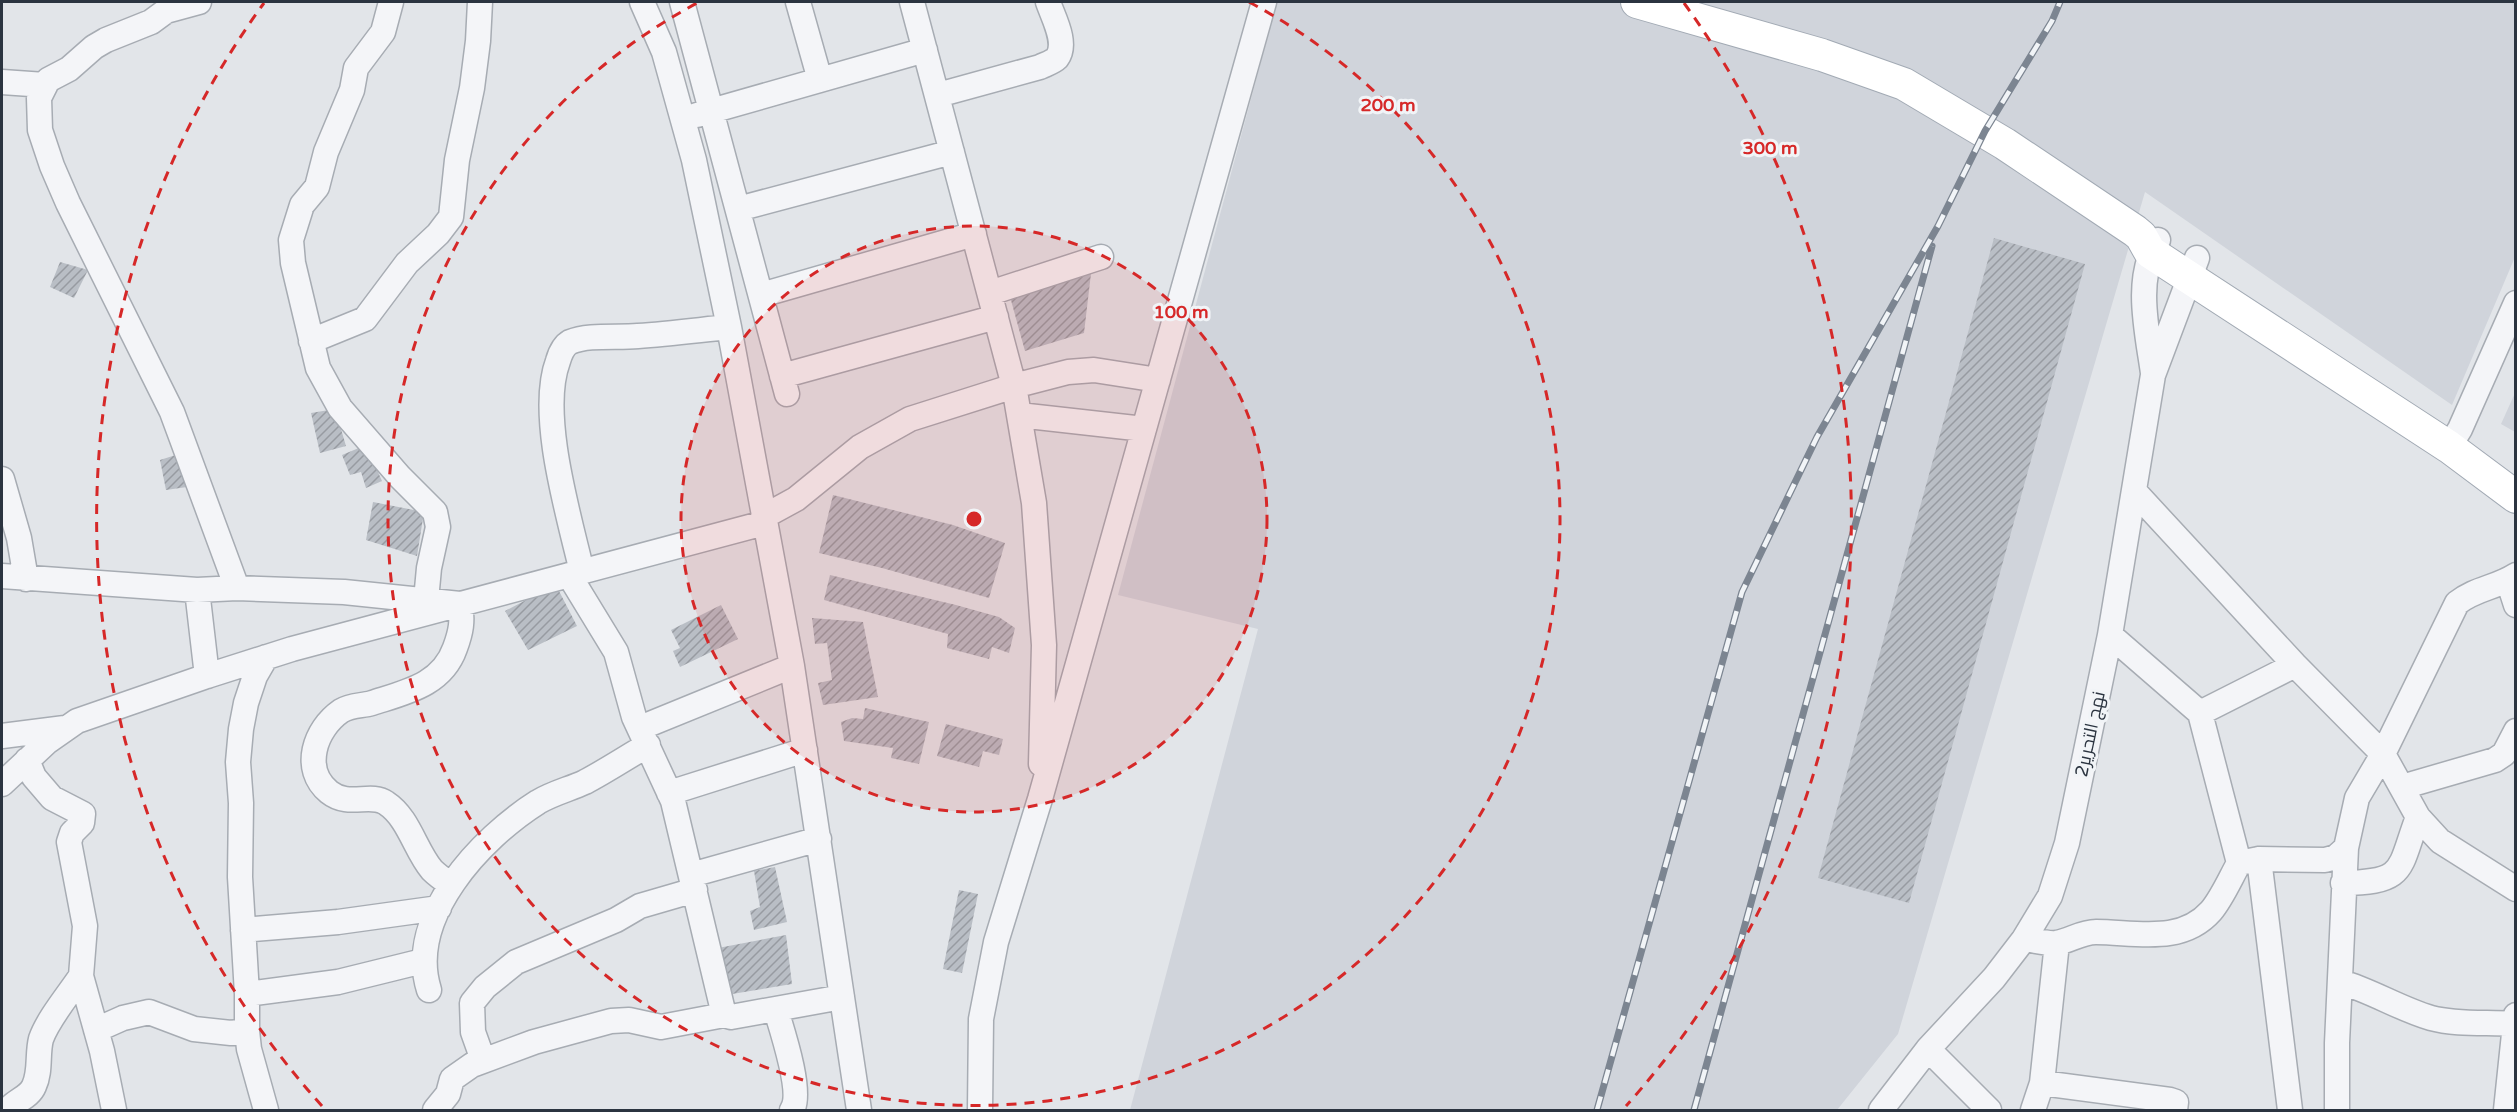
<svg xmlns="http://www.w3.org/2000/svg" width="2517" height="1112" font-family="'Varela Round',Cairo,sans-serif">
<defs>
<pattern id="building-hatch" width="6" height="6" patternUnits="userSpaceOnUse" patternTransform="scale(1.5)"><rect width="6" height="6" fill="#b9bec5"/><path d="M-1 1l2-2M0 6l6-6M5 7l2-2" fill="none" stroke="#979ba1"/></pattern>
</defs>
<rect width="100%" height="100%" fill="#e2e5e9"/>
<path fill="#d0d4db" d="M1277 2H2515V257L2452 405 2145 192 1898 1034 1837 1110H1130L1258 629 1118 595Z
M2515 393V432L2501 424Z"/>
<path fill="url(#building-hatch)" d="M1994 238 2085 264 1909 903 1818 878Z
M60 262 88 270 74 298 50 287Z
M1092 265 1084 333 1025 351 1009 293Z
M335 409 346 446 320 453 311 413Z
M366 445 382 481 366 488 361 472 350 475 342 455Z
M182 453 194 486 166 490 160 460Z
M833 495 953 525 1005 543 989 598 882 568 819 553Z
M373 502 424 512 417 556 366 540Z
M830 575 956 605 999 617 1015 628 1009 653 992 647 989 659 947 648 948 634 824 600Z
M543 591H559L577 626 528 650 505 611Z
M721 605 738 639 680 667 673 651 680 648 671 630Z
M812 618 863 622 878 697 823 705 818 683 832 680 827 643 815 644Z
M865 708 929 722 919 764 891 758 893 748 844 741 841 722 852 718 863 719Z
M946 724 1003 739 999 755 983 751 979 767 937 756Z
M775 867 787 922 754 930 750 911 760 907 754 871Z
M959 890 978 894 962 973 943 969Z
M786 935 792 984 726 995 718 948Z"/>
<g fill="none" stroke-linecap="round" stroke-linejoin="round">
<g stroke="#a7acb3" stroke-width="27">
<path id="minor" d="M199 2 166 11 151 22 106 40 94 47 69 69 48 80 39 98 40 130 52 166 68 203 172 412 237 588
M391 2 383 32 356 68 352 90 326 152 317 187 302 205 291 240 293 263 318 368 340 408 400 477 435 512 438 527 429 568 426 600
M642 2 664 52 694 160 729 327 792 666 859 1110
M682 2 787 394
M798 2 820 80
M912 2 1014 386 1034 503 1044 645 1041 764
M2 82 45 85
M938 95 1040 67C1046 64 1053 62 1057 58 1068 43 1053 17 1048 2
M697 115 925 50
M738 209 952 152
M990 293 1101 257
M761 295 974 234
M311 341 365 319 407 263 438 234 451 217 457 160 472 88 478 41 480 2
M2153 373C2147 330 2134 279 2158 240
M782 376 996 317
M1019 415 1144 429
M2449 447 2460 429 2516 303
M2 479 19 538 26 579
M2134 491 2295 665 2383 754 2418 817 2440 841 2516 889
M763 517 796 499 860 447 910 419 1014 386 1068 372 1094 370 1158 380
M582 572C569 516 538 414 558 361 560 354 563 346 570 342 589 334 617 338 638 336 668 334 699 330 729 327
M569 575 616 652 634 717 673 801 724 1015 731 1017 842 997
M2 576 197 590 237 588 344 592 460 604C463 621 461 632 455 648 442 685 406 692 372 703 362 706 351 705 341 711 315 729 301 769 329 792 349 808 370 792 386 803 409 818 415 850 432 870 437 875 444 880 450 884
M2508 580 2516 605
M197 590 207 676
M2110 635 2200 713 2239 863 2259 859 2325 860 2336 857 2346 848 2357 798 2383 754 2457 603C2476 588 2496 588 2516 575
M266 657 255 676 246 703 241 729 238 762 241 803 240 877 247 994V1031L249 1049 266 1110
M2200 713 2295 665
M640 728 792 666
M2 736 65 728
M27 760 34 777 52 798 83 814 82 823 72 833 69 842 85 926 81 976 102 1051 114 1110
M2 784 47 742 77 721 207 676 292 649 764 523
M2402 787 2495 760 2504 754 2516 731
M669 793 805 750
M2259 859 2290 1110
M691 875 819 839
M2343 883C2407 882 2398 870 2418 817
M243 930 338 922 439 908
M2024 939C2034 940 2047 944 2056 943 2070 941 2081 932 2096 932 2135 932 2181 945 2211 911 2222 898 2230 879 2239 863
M2341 982C2372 991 2400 1009 2431 1018 2457 1025 2488 1022 2514 1024
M429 990C406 917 481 838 538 802 553 793 570 789 585 782 606 771 627 757 648 745
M247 994 338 982 423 961
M776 1010C782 1030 803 1093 792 1110
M96 1030 123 1018 149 1012 194 1029 231 1033 247 1031
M1928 1049 1989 1110
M483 1060 473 1032 472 1003 485 987 516 962 616 920 640 906 695 890
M2042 1083 2170 1100 2176 1102 2175 1110
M8 1110C15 1100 29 1098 34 1086 41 1071 37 1054 41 1039 48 1019 69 994 81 976
M435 1110 448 1094 452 1079 472 1065 534 1042 611 1021 629 1020 661 1027 724 1015
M980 1110 981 1019 996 942 1040 799 1264 2
M1881 1110 1928 1049 1994 978 2024 939 2050 896 2067 843 2110 635 2153 375 2197 258
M2033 1110 2042 1083 2057 943
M2337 1110V1043L2346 848
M2506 1110 2516 1015"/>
</g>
<g stroke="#a2aab4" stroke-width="34">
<path id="major" d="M1637 2 1822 55 1904 84 2005 144 2135 231 2141 236 2150 252 2449 447 2516 497"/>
</g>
<use href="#minor" stroke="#f4f5f8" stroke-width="24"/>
<use href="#major" stroke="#fff" stroke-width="32"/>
<g stroke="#7c8591" stroke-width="7">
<path id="rail" d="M1597 1110 1742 592 1817 437 1938 226 1985 131 2052 21 2060 2
M1694 1110 1932 246"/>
</g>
<use href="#rail" stroke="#f1f4f7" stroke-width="4.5" stroke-dasharray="14" stroke-linecap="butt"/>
</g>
<circle cx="974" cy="519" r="293" fill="#d62828" fill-opacity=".12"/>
<g fill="none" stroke="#d62828" stroke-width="3" stroke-dasharray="10 8">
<circle cx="974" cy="519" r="293"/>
<path d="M1249 2A586 586 0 1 1 699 2"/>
<path d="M322 1106A878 878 0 0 1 264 3M1684 3A878 878 0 0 1 1626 1106"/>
</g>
<g text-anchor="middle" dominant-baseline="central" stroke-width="6" stroke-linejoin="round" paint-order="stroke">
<g font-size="18" fill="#2b3440" stroke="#f1f4f7">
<text transform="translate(2090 734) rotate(-78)">نهج التحرير2</text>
</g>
</g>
<circle cx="974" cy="519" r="9" fill="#d62828" stroke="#f1f4f7" stroke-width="3"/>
<g font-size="18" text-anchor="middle" font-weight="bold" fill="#d62828" stroke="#f1f4f7" stroke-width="6" stroke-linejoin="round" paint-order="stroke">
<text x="1388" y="111">200 m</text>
<text x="1770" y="154">300 m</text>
<text x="1181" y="318">100 m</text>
</g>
<rect width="2517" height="1112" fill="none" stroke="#2b3440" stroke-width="6"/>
</svg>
